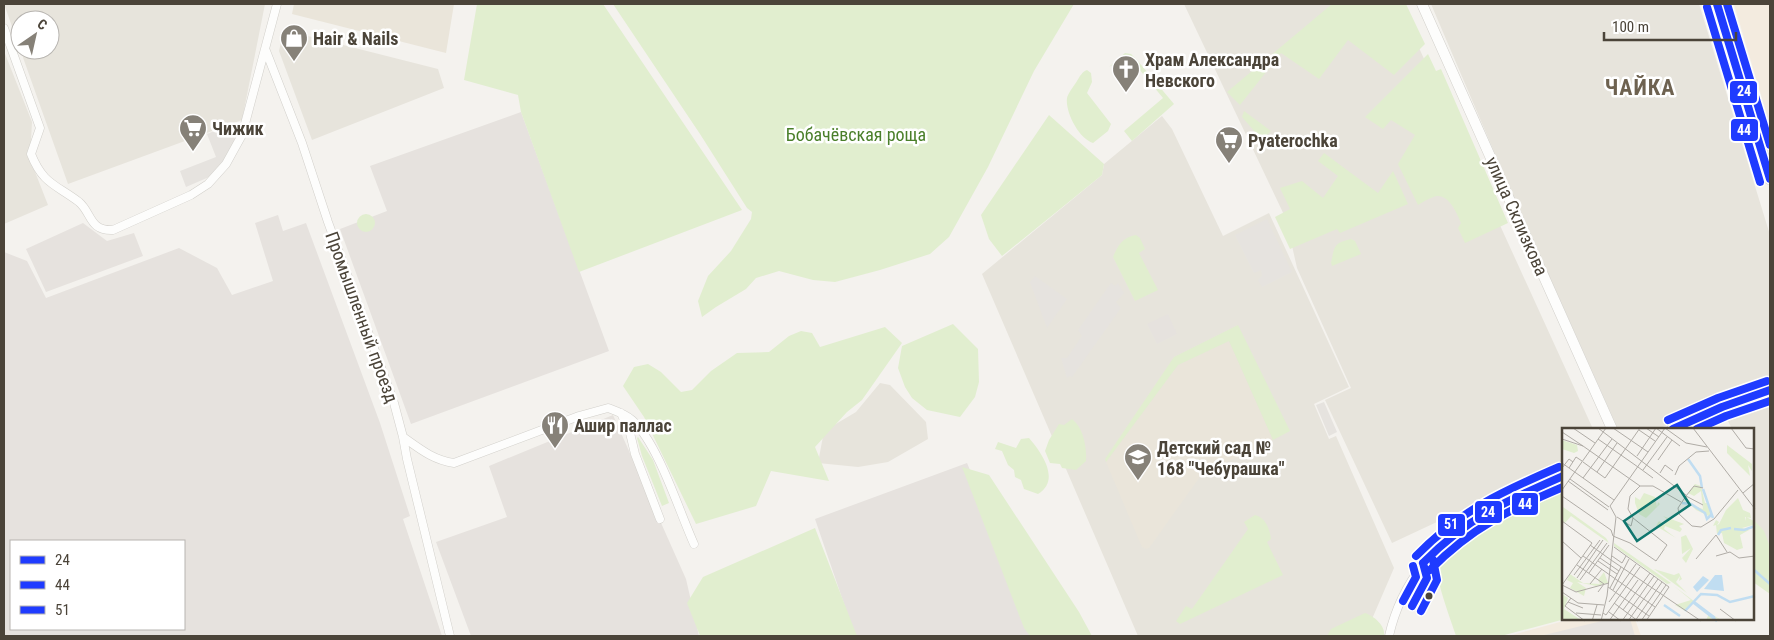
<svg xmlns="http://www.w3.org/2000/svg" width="1774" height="640" font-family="'Roboto Condensed',sans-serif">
<rect width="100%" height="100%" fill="#f4f2ee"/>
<path fill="#e7e4dc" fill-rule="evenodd" d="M4 4H265L242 120 68 184ZM20 20H50V50H20Z
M1184 4H1399L1593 429H1563V463L1392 543 1325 400 1351 388 1297 268 1286 219Z
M1431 4H1699L1770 235V380L1658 429H1618L1504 175Z
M284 30 438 69 444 88 312 140 279 51Z
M4 51 32 122 30 159 48 205 4 224Z
M1162 116 1172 129 1223 236 1269 213 1349 387 1314 404 1329 439 1336 436 1394 568 1372 619 1371 636H1138L982 274 1102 175 1104 164Z
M880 383 890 385 926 422 928 439 888 462 858 467 818 463 824 431 856 412Z
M1770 403V576L1753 561V429H1732L1728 421Z"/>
<path fill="#f3ebdf" d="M1734 4H1770V125Z
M1571 619H1635L1641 636H1508Z"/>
<path fill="#e6e2de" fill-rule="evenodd" d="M521 112 609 351 411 424 340 229 387 211 370 166Z
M278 215 283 231 306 223 380 423 410 516 403 519 442 636H4V252L27 261 46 298 179 248 217 268 232 295 273 281 255 223ZM184 541V629H11V541Z
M83 223 107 241 134 233 143 256 46 292 26 249Z
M1168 314 1177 334 1157 344 1147 324Z
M613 415 686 579 699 636H471L436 542 507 517 489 466Z
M967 463 1040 636H855L815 519Z"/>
<path fill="#eae5da" d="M294 4H454L446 53 292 14Z
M1229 341 1273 440 1202 474 1149 548 1146 549 1142 547 1106 462 1178 365Z"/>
<path fill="#e1eecf" d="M477 4H603L742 210 579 272 521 112 518 95 464 80Z
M613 4H1074L1034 71 988 167 949 237 930 254 880 270 835 282 813 280 779 271 756 278 746 289 716 307 702 317 698 301 708 276 731 251 751 219 752 212 747 208 700 134Z
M1332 4H1406L1425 44 1394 75 1348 40 1319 79 1281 53 1240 105 1227 92Z
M1125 53 1131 54 1137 60 1174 104 1132 141 1124 131 1163 98 1129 57 1126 56 1109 67Z
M1428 54 1436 71 1441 69 1508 223 1465 243 1458 228 1461 223C1457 213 1449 195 1437 196 1431 197 1423 202 1418 205L1398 164 1415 135 1391 120 1383 129 1365 117Z
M1087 70 1091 73 1092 82 1087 93 1111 124 1108 131 1093 143C1079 139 1065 112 1067 98 1068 93 1074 86 1077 81 1080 76 1082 72 1087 70Z
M1244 111 1271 131 1262 140 1242 117Z
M1049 115 1104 164 1102 175 1002 256 989 239 981 215Z
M1324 153 1378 193 1393 171 1408 204 1340 233 1337 229 1290 249 1275 217 1290 209 1280 188 1302 181 1323 198 1338 176 1318 161Z
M357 223a9 9 0 1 1 18 0a9 9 0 1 1-18 0Z
M1136 235 1140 238 1145 249 1139 253 1158 290 1135 301 1113 257C1118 245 1123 237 1136 235Z
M1351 239 1355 241 1361 254 1332 266C1330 258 1331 266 1332 258 1335 244 1336 243 1351 239Z
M953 324 978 349 979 382 975 397 960 417 927 410 912 398 905 387 898 368 902 346Z
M1238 325 1290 431 1273 440 1229 341 1178 365 1106 462 1105 459 1174 357Z
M885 327 902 343 862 400 847 412 815 447 829 481 771 471 756 506 696 524 644 417 623 386 634 367 648 364 661 372 681 392 692 390 711 371 737 353 769 352 789 336 801 331 812 333 820 347Z
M1072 419C1083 427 1087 447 1086 461L1076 470 1062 468 1060 464 1050 463 1045 451 1049 440 1059 424 1064 425Z
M638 437 653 460 669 503 662 506 642 456 637 438Z
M1029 438C1042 453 1061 480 1038 494L1024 489 1021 480 1015 477 1014 470 1008 465 1002 451 995 449 998 442 1016 448 1021 439Z
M962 467 989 475 1079 612 1092 636H1030L1024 628Z
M1563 484V619H1565L1501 636H1456C1451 620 1434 577 1437 562 1443 534 1536 497 1563 484Z
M1255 515C1265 517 1270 529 1271 539L1267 542 1283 575 1180 624 1176 621 1186 606 1192 609 1248 529 1244 522Z
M1753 519 1764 531 1770 547V594L1753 582Z
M815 528 857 636H700L687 603 703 577Z
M1365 613C1374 616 1386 626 1384 636H1327L1331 629Z"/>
<path fill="#e6e3df" d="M229 125 237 144 216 174 186 187 180 171 216 157 207 134Z
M1267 219 1292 272 1262 287 1258 280 1262 276 1261 270 1254 273 1235 235Z
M1035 276 1067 299 1047 328 1030 282Z
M1111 283 1115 286 1118 283 1124 293 1116 302 1121 308 1072 377 1070 376 1067 378 1061 358H1067L1082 336 1078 330Z
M1324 402 1337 432 1329 436 1316 405Z
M1610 619H1630L1635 636H1540Z"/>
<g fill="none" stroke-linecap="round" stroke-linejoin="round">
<path stroke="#c0ddf1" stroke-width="2.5" d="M1753 569 1770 584"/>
<g stroke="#d2d0cb" stroke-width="9">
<path id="minor" d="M4 28 40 128 31 154C43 184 55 184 79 202 92 213 89 231 113 230L191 195 208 184 226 164 242 135 277 4
M266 51 302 143 328 222 394 403 403 437 407 459 450 636
M621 413 630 433 635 454 660 519
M403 437C420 449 433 460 454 463L579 416 608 408C616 411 625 414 632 420 658 443 679 511 694 544
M1389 636C1401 582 1438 537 1486 510 1510 497 1537 487 1563 476"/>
</g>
<g stroke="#d2d0cb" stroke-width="11">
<path id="tertiary" d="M1422 4 1612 429
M1672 429 1722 407 1770 390"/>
</g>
<g stroke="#d3cfc5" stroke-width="12">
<path id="secondary" d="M1717 4 1770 179"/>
</g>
<use href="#minor" stroke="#fdfdfc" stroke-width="8"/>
<use href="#tertiary" stroke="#fdfdfc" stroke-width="10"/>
<use href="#secondary" stroke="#f7f6f1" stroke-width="11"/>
<g stroke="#fff" stroke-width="11">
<path id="bus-1" d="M1717 4 1770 179
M1673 429 1722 407 1770 390
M1423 563C1467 518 1506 501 1563 476
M1412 606 1427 578 1423 563"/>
</g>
<g stroke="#fff" stroke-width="11">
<path id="bus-2" d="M1707 7 1760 182
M1697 429 1726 416 1770 401
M1430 570C1472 527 1509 510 1563 487
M1421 611 1437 580 1433 560"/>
</g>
<g stroke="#fff" stroke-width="11">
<path id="bus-3" d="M1727 4 1770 145
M1668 420 1718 398 1767 381
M1416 556C1461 510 1501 492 1559 467
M1403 601 1416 577 1413 566"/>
</g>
<use href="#bus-1" stroke="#1f3bff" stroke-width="8"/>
<use href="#bus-2" stroke="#1f3bff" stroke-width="8"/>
<use href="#bus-3" stroke="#1f3bff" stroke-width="8"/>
</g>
<defs>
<g id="shop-pin" transform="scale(1.4375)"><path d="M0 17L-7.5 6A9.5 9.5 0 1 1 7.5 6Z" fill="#868178" stroke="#fff"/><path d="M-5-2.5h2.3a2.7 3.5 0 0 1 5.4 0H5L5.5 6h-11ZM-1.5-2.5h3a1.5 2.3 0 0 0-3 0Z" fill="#fff"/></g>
<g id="church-pin" transform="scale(1.4375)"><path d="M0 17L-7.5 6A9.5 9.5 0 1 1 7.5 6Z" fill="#868178" stroke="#fff"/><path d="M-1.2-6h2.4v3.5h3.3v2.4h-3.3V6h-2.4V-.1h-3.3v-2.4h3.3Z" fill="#fff"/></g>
<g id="supermarket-pin" transform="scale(1.4375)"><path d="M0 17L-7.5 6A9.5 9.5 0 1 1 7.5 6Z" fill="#868178" stroke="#fff"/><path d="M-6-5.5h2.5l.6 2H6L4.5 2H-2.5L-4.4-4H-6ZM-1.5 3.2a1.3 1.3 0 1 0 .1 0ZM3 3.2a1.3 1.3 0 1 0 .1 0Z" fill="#fff"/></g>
<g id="restaurant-pin" transform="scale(1.4375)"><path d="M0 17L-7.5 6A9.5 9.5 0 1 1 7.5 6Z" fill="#868178" stroke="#fff"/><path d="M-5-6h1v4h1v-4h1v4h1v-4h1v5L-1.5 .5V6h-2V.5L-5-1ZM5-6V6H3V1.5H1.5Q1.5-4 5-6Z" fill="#fff"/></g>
<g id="school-pin" transform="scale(1.4375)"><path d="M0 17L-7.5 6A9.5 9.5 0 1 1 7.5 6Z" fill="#868178" stroke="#fff"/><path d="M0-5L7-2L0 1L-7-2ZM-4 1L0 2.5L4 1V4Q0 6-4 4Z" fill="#fff"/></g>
</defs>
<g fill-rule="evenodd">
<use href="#shop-pin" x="294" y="38"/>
<use href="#church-pin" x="1126" y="69"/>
<use href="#supermarket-pin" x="193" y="128"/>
<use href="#supermarket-pin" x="1229" y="140"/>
<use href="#restaurant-pin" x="555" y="425"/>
<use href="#school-pin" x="1138" y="457"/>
</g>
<circle fill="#4b4439" stroke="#fff" stroke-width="2" cx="1429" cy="596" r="4.5"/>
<g text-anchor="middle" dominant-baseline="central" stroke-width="5" stroke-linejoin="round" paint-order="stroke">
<g font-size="18" font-weight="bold" fill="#4b4439" stroke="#fff" text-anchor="start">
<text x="313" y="38">Hair &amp; Nails</text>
<text x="1145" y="59">Храм Александра<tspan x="1145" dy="21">Невского</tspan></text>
<text x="212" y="128">Чижик</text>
<text x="1248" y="140">Pyaterochka</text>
<text x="574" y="425">Ашир паллас</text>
<text x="1157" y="447">Детский сад №<tspan x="1157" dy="21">168 "Чебурашка"</tspan></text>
</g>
<g font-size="18" fill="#4a7f2a" stroke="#fff">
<text x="856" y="134">Бобачёвская роща</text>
</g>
<g font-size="18" fill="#4b4439" stroke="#fff">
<text transform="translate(1517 216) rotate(66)">улица Склизкова</text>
<text transform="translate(362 317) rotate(70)">Промышленный проезд</text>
</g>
<g font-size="22" font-weight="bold" letter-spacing="1" fill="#6e6250" stroke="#fff">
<text x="1640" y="87">ЧАЙКА</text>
</g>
</g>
<g transform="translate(1562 428)">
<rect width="192" height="192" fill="#f4f2ee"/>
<path d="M0 12 15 17 16 23 12 25 0 21ZM165 17 190 36V43L186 37 188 48 165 25ZM133 56 139 58 143 75H147L145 76 151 90 134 82 129 77 141 81 139 63 132 68 126 65ZM82 65 93 69 95 79 96 74 98 76 84 90 77 86 73 75V69L78 72ZM176 70 181 82 188 85 189 90 183 89V93L184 89 192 93 191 97 180 100 187 102 178 107 181 120 175 122 162 115 160 105 155 106 154 97 151 98 154 92 157 94 155 97 157 96 164 82ZM1 79 44 110 47 115 9 88 3 95 0 92ZM101 88 122 96 117 98 120 101 118 104 103 98 102 101 114 110 94 98 97 93 102 97 106 92ZM124 107 131 121 124 135 120 130 129 120 120 126 119 109ZM52 115 109 155 105 156 52 118ZM92 141 112 147 117 145 120 151 117 153 118 148 114 154 125 165ZM42 144 46 155 34 158 15 154 24 160 22 168 8 160 11 155 5 152 8 146 21 155 38 156 36 152ZM112 158 150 187 160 192 153 190 144 192 147 186 131 174 123 183 113 177 129 172ZM0 166 6 170 2 181 19 192H0Z" fill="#e1eecf"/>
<path d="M153 147H160L162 163 142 161ZM141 148 147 152 135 164 131 159Z" fill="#c0ddf1"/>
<path fill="none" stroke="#c0ddf1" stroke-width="2.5" d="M126 31 138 48 140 60M141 61 151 90M120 75 129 76 143 85 145 91 149 87M172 101 182 102 193 98M156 107 159 102 169 100M132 174 152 189V193M132 175 155 193M102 177 118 188M123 183 139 166 155 167 168 174 193 168"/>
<path fill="none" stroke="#b0aca6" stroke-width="1" d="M11 0 33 15M36 0 124 67M51 0 86 24M84 0 97 9M94 0 118 18M103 0 124 15 145 19M131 0 193 81M169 0 184 20 193 21M77 2 93 13M0 4 21 18M0 11 21 18 78 58H91L119 74M36 11 76 39M75 28 94 0M96 32 110 12M21 34 43 50 78 0M0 35 52 72M76 39 91 50M0 40 7 31 11 34M7 40 14 29 20 33M81 42 105 9M35 44 55 15M98 45 103 37 111 43M113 47 117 38 134 24 147 23M21 50 50 11M8 51 47 79M6 53 46 82M0 62 44 0M181 65 193 55M0 68 49 102 51 108 68 115 94 133 105 117 71 90 66 81 68 68 78 58M124 68 116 80 117 86 130 98 139 99 152 91 176 62M124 68 132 58 141 60M124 68 141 77M55 89 69 98 71 90M0 93 30 115 0 157 14 164 47 155M0 113 19 130M28 117 49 132M52 119 107 159 84 193M21 128 93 179M50 128 60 135 64 128M154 128 168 124 177 130 193 128M38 130 57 143M134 131 154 107 165 124M49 132 139 193M36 133 55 146M15 137 42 156 36 164M27 145 47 117M12 147 38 112M15 150 41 112M18 152 45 115M28 156 40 141M46 159 87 188M48 160 59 139M51 162 67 131M0 164 16 175 42 177M9 170 3 178 23 193M6 174 21 180M47 174 74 136M52 175 76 193M158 181 174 193M61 182 88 145M47 184 59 193M14 185 39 187M41 185 44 187 78 139M30 193 35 177M39 193 45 168 54 89 48 78 103 0M47 193 76 152M60 193 92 148M66 193 96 151M73 193 100 154M79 193 104 157"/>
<path fill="#0f766e" fill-opacity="0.15" stroke="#0f766e" stroke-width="2.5" d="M115 57 128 77 75 113 62 93Z"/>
<rect width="192" height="192" fill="none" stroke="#4b4439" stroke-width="2.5"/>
</g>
<g stroke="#fff" stroke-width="2">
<rect x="1729" y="80" width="29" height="24" rx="5" fill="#1f3bff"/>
<rect x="1730" y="118" width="29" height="24" rx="5" fill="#1f3bff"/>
<rect x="1511" y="492" width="28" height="24" rx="5" fill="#1f3bff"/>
<rect x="1474" y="500" width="29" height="24" rx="5" fill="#1f3bff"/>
<rect x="1437" y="513" width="29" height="24" rx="5" fill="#1f3bff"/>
</g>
<g font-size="14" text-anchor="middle" font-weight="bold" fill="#fff">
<text x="1744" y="96">24</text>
<text x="1744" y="135">44</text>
<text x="1525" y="509">44</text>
<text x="1488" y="517">24</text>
<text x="1451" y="529">51</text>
</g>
<rect width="1774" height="640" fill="none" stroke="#4b4439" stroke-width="10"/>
<rect x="10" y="540" width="175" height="90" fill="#ffffff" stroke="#b7b4b0"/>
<rect x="20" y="556" width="25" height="8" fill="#1f3bff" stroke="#b7b4b0"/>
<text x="55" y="565" font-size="15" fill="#4b4439">24</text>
<rect x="20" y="581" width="25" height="8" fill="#1f3bff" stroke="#b7b4b0"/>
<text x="55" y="590" font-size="15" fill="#4b4439">44</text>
<rect x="20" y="606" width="25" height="8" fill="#1f3bff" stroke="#b7b4b0"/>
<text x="55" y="615" font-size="15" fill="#4b4439">51</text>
<g transform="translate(35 35) rotate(34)"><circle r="24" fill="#ffffff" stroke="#b7b4b0"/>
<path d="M0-4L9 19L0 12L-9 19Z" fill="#868178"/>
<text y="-8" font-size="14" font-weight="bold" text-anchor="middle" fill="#4b4439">С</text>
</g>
<path d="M1604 32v8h132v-8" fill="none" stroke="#4b4439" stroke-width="2.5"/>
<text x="1612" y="32" font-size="15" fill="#4b4439" stroke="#ffffff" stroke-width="4" paint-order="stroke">100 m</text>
</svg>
